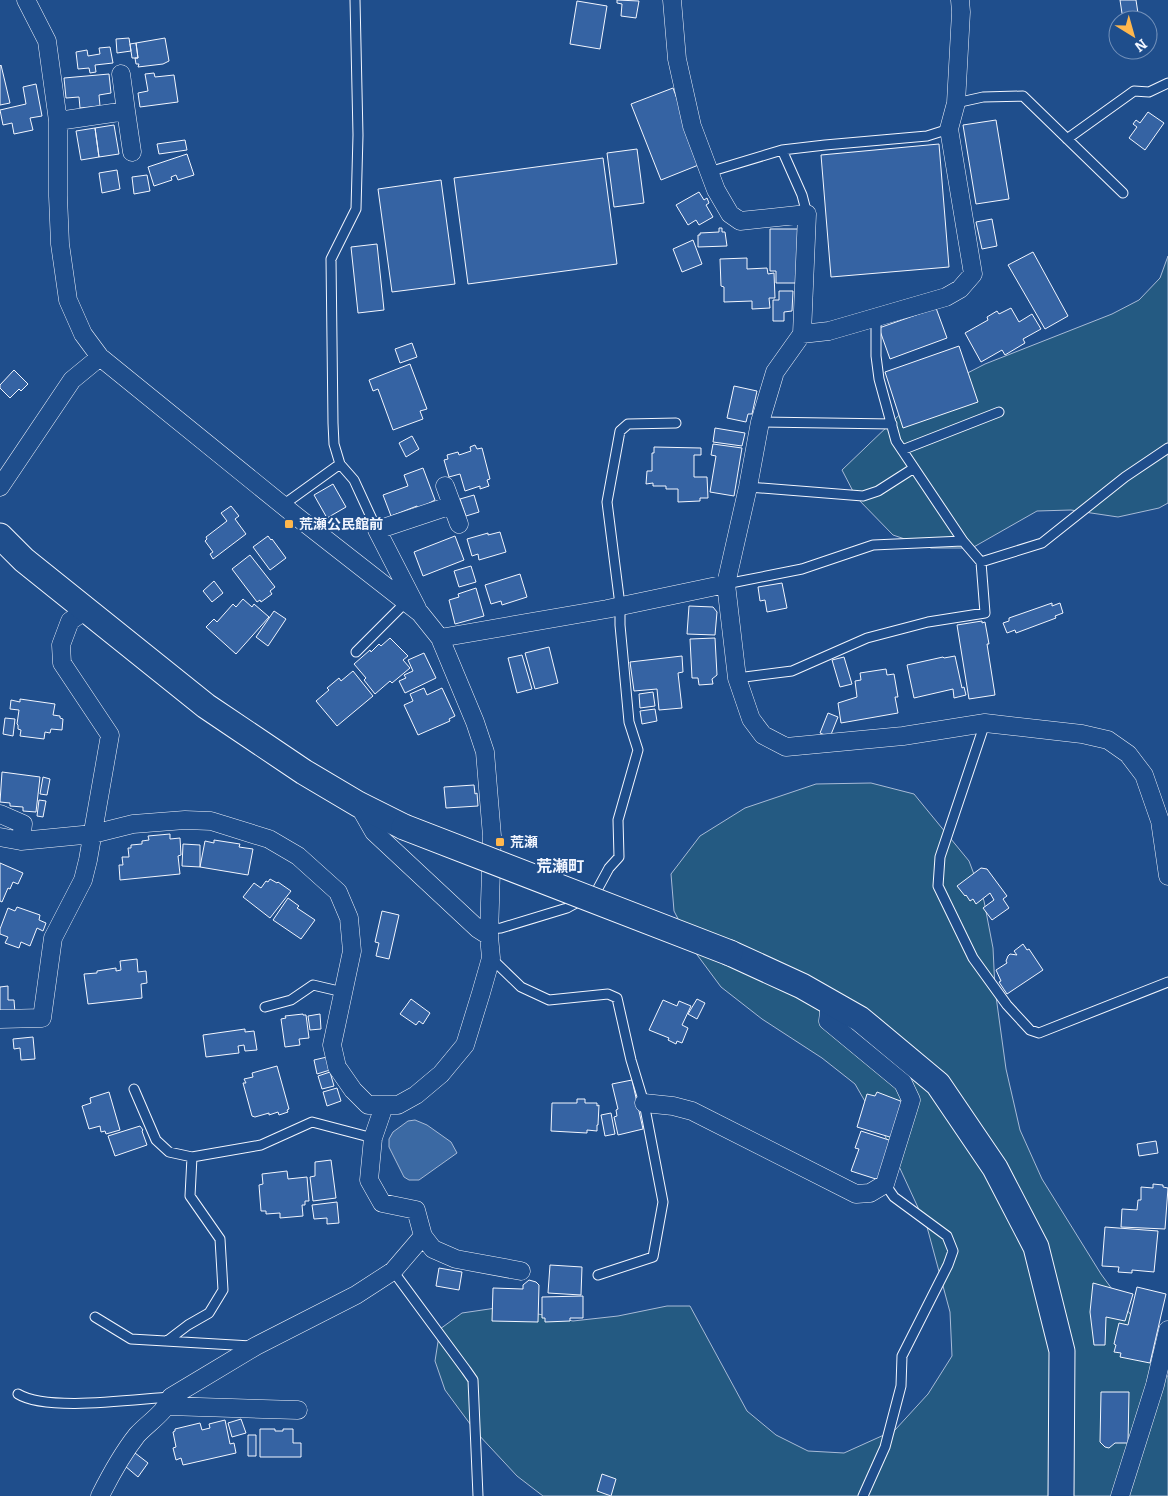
<svg xmlns="http://www.w3.org/2000/svg" width="1168" height="1496" font-family="Bitter,'Noto Sans JP',serif">
<rect width="100%" height="100%" fill="#1f4e8c"/>
<path fill="#245a82" stroke="#a8bbd7" d="M1168 256V503L1159 508 1118 517 1071 510 1037 511 972 548H931L893 535 856 497 842 470 915 400 985 364 1112 314 1139 300 1160 278Z
M871 783 914 794 969 861 984 901 993 948 995 989 1006 1069 1020 1130 1042 1179 1101 1274 1144 1333 1168 1377V1496H543L517 1476 476 1432 445 1390 435 1361 440 1329 462 1313 503 1307 573 1321 618 1316 667 1306H690L747 1411 776 1435 808 1451 844 1453 895 1430 928 1394 952 1356 950 1312 927 1227 885 1136 855 1084 822 1058 762 1019 721 987 695 952 674 911 671 874 700 836 745 808 816 784Z"/>
<path fill="#3b69a3" stroke="#a8bbd7" d="M415 1120 427 1125 451 1142 457 1153 419 1180H409L404 1177 389 1147V1139L393 1132 408 1121Z"/>
<path fill="#3563a3" stroke="#f2f6ff" d="M617 0 639 1 636 18 621 16 622 4 617 3Z
M1120 0H1136L1139 20H1123Z
M577 1 607 6 600 49 570 44Z
M129 38 131 51 117 53 116 39Z
M165 38 169 61 163 64 138 67 139 64H136L135 58H138L136 43Z
M136 43 138 58H132L130 44Z
M110 47 113 63 95 65 96 72 90 73 89 68 78 69 76 52 87 50 88 56 100 54 99 48Z
M1 65 10 103 0 105V66Z
M154 73 155 77 174 75 178 102 140 107 138 93 148 91 145 74Z
M109 74 111 93 99 95 100 106 80 108 79 97 66 98 64 78Z
M36 84 42 116 30 118 33 130 14 134 12 123 3 125 0 110 26 104 23 87Z
M673 88 701 164 661 180 631 104Z
M1148 112 1164 123 1145 150 1129 138 1137 127 1133 124 1136 120 1140 123Z
M996 120 1009 199 976 204 963 125Z
M114 125 119 154 99 157 95 128Z
M95 128 99 157 81 160 76 131Z
M185 140 187 150 159 154 157 144Z
M939 144 949 267 831 277 821 155Z
M637 149 644 203 614 207 607 153Z
M187 154 194 175 178 180 176 175 171 177 172 180 154 186 148 167Z
M603 158 617 264 468 284 454 178Z
M117 170 120 189 102 193 99 173Z
M147 175 150 191 134 194 132 177Z
M441 180 455 284 392 292 378 189Z
M699 192 704 200 707 198 709 203 706 205 713 217 699 225 696 220 688 225 676 205Z
M992 219 997 246 982 249 976 222Z
M719 228H722V232H725L727 246 698 247V235H700V233L719 232Z
M770 229H798V283H776V271H770Z
M693 240 702 264 682 272 673 249Z
M377 244 384 310 358 313 351 247Z
M1033 252 1068 316 1045 329 1008 265Z
M747 258V269L767 268 768 274 774 273 775 298H769L770 308 752 309V301L724 302V287L721 286 720 259Z
M779 291H793L792 311 784 312V321H773V300H779Z
M936 308 947 338 890 359 879 328Z
M1011 308 1019 322 1032 314 1041 329 1023 339 1025 343 1005 355 1002 350 981 362 965 333 988 320 987 317 997 311 999 314Z
M412 343 417 357 400 363 395 349Z
M959 346 978 402 903 428 885 372Z
M410 364 427 409 420 411 423 419 393 430 378 389 373 391 369 380Z
M14 370 28 384 21 391 19 389 10 398 0 388V385Z
M734 386 757 391 752 414H748L746 422 727 418Z
M715 428 745 433 742 446 713 442Z
M412 436 419 449 406 457 399 443Z
M713 444 742 448 734 496 710 492 716 456 711 455Z
M475 445 477 449 482 448 490 479 487 480 489 486 480 489V486L465 491 460 474 449 477 444 460 448 459 447 455 458 452 459 455 471 451 470 447Z
M654 447 701 448V455H694V477H707L708 498H700V501L678 502V489H666V486H653V483L646 484 647 471H652V453H654Z
M423 468 435 500 418 509 417 506 391 516 383 495 408 486 404 475Z
M333 484 346 507 327 518 314 495Z
M474 495 479 512 466 516 460 499Z
M231 506 239 516 235 519 246 534 213 559 210 554 213 552 205 541 207 539 206 537 227 521 221 513Z
M500 532 506 552 479 560 478 554 472 556 467 539 488 533V535Z
M268 536 271 540 272 539 286 558 270 570 253 547Z
M455 536 464 560 423 576 414 552Z
M250 555 275 587 270 591 272 594 261 602 260 600 257 602 232 569Z
M471 566 476 582 459 587 454 571Z
M520 574 527 597 502 605 501 601 491 604 485 585Z
M214 581 223 593 212 602 203 591Z
M782 583 787 608 767 612 765 600 760 601 758 587Z
M476 588 484 616 455 624 449 600 459 597 458 594Z
M243 599 252 607 254 604 269 617 236 654 206 627 214 619 217 622 233 604 236 607Z
M1052 603V606L1060 603 1063 613 1055 616 1056 618 1016 633 1015 630 1007 633 1003 623 1009 621V618Z
M689 606 713 607 717 612 715 635 687 634Z
M274 611 286 619 268 646 256 637Z
M982 621V623L985 622 989 644H987L995 695 969 699 957 625Z
M390 638 408 656 403 660 410 668 392 683 390 681 375 694 364 680 366 678 354 664 370 650 371 652 379 644 381 646Z
M715 638 717 675 712 679 713 684 699 685 698 678H692L690 639Z
M549 647 558 683 535 689 525 653Z
M424 653 436 678 405 693 399 681 406 678 404 675 413 671 408 660Z
M522 655 532 689 517 693 508 658Z
M682 656 683 672 678 673 682 708 659 710 657 689 634 691 630 662Z
M955 656 962 688 964 687 966 695 954 698 953 689 914 698 907 665 943 657 944 658Z
M844 657 852 684 840 687 832 660Z
M886 669 887 675 894 674 898 697H895L898 713 841 723 838 703 857 697 855 681 861 680 860 673Z
M353 671 373 696 337 726 316 701 329 690 327 688 339 678 341 681Z
M424 688 427 695 442 688 455 716 449 719 450 721 418 735 404 705 413 701 410 694Z
M653 692 655 706 640 708 639 694Z
M20 699 55 704 53 715 60 716V718L63 719 62 730 51 729 50 733 45 732 44 739 20 736 21 730 18 729V725L17 724 19 710 10 709 11 700 20 702Z
M655 709 657 721 642 724 640 711Z
M828 713 838 717 830 737 820 733Z
M5 718 15 719 13 736 3 734Z
M2 772 40 777 36 812 23 811V807L10 806V803L0 802Z
M43 777 50 779 47 795 40 794Z
M474 785 475 794 477 793 478 806 446 808 444 787Z
M39 800 46 801 43 817 37 816Z
M170 834V839L180 838 181 855 178 856 180 874 120 880 119 865H123L122 857H129L128 848H131V845L142 844V841L149 840 148 836Z
M214 840 240 844 239 847 253 849 248 875 200 867 205 841 214 843Z
M183 844 200 845V867L182 866Z
M0 863 23 873 18 884 13 882 10 889 8 888 2 902 0 901Z
M981 868 987 869 1007 896 1003 899 1009 908 992 920 983 908 994 900 990 893 976 904 973 899 970 901 966 895 965 896 957 886Z
M270 879 277 883 278 882 291 891 270 918 243 897 254 883 261 888 266 881 268 882Z
M288 898 299 906 297 908 315 920 301 939 273 920Z
M17 907 40 915 39 920 46 923 43 931 37 928 30 946 21 942 19 948 5 943 8 937 0 934V929L8 908 15 911Z
M382 911 399 915 389 959 376 956 379 943 375 942Z
M1023 944 1027 950 1029 949 1043 970 1007 994 999 982 1001 981 996 970 1007 963 1006 961 1008 956 1010 954 1017 955 1014 951Z
M137 959 138 972 146 971 147 983 141 984 142 998 88 1004 84 974 97 973V971L116 968V971L121 970 120 961Z
M8 986V1000H14L15 1013H0V987Z
M411 999 430 1013 423 1024 419 1021 416 1025 400 1014Z
M697 999 705 1003 697 1019 688 1014Z
M663 1000 677 1006 679 1001 691 1006 682 1025 688 1028 682 1043 677 1041 676 1044 668 1040 669 1038 649 1030Z
M303 1014V1015H306L309 1038 299 1039 300 1045 285 1047 281 1019 286 1018 285 1016Z
M320 1014 321 1029 310 1030 308 1016Z
M245 1029V1032L254 1031 257 1050 245 1051 244 1045 238 1046 239 1053 206 1057 203 1035Z
M33 1037 35 1059 21 1060 20 1048 14 1049 13 1039Z
M327 1057 330 1070 317 1074 314 1060Z
M277 1066 289 1109 287 1110 288 1112 279 1115 278 1112 269 1115V1113L255 1117 252 1116 243 1083H246L244 1079 253 1077 252 1073Z
M330 1072 334 1086 322 1089 318 1076Z
M632 1080 643 1129 618 1135 614 1117 617 1116 616 1110 618 1109 612 1084Z
M337 1088 341 1101 327 1106 323 1092Z
M109 1092 120 1130 106 1134 105 1131 101 1132 100 1126 89 1129 82 1106 91 1103 90 1098Z
M877 1092 903 1102 893 1138 857 1127 867 1094 875 1096Z
M577 1099H585V1103H597V1106L599 1105 598 1125H597V1131L587 1130V1133L551 1131 552 1103H577Z
M611 1113 615 1134 605 1136 601 1115Z
M140 1126 143 1130 142 1131 147 1145 115 1156 108 1136Z
M861 1131 892 1141 879 1180 851 1171 859 1149 855 1148Z
M1156 1141 1158 1153 1139 1156 1137 1144Z
M331 1160 336 1198 313 1201 310 1177 315 1176V1162Z
M287 1171 288 1179 307 1177 309 1201H305V1205H302L303 1216 280 1218V1213L266 1214V1211H261L259 1185 263 1184 262 1174Z
M1153 1184 1163 1185V1187L1168 1188 1165 1229 1121 1227 1122 1209 1137 1210 1138 1200H1141V1187L1153 1188Z
M337 1202 339 1223 327 1224V1218L314 1219 312 1205Z
M1105 1227 1158 1231 1154 1272 1132 1270V1273L1118 1272 1119 1267 1102 1266Z
M550 1265 582 1267 581 1295 548 1293Z
M439 1268 462 1272 459 1290 436 1286Z
M529 1280 536 1282 539 1285 538 1322 492 1321 493 1288 523 1289V1285Z
M1093 1283 1133 1294 1125 1321 1106 1317 1105 1345H1094L1090 1312Z
M1137 1287 1166 1294 1150 1363 1120 1357 1121 1353 1114 1352 1116 1345 1114 1344 1119 1323 1128 1325Z
M583 1296V1318H570V1321L545 1322V1318H542V1297Z
M1101 1392H1129L1128 1443H1115L1109 1448 1105 1447 1100 1442Z
M241 1419 246 1433 232 1437 228 1423Z
M225 1420 230 1444 234 1443 236 1453 183 1465 181 1458 176 1460 173 1448 176 1447 173 1432 175 1431V1429L200 1423 202 1430 210 1428 209 1424Z
M260 1429H275V1431H283V1429H293V1443H301V1457H260Z
M248 1435H256V1456H248Z
M135 1453 148 1463 138 1477 125 1466Z
M602 1474 616 1479 611 1496 597 1491Z"/>
<g fill="none" stroke-linecap="round" stroke-linejoin="round">
<g stroke="#f2f6ff" stroke-width="11">
<path id="lane" d="M355 0 358 135 356 209 331 259 333 423 334 444 340 464 354 480 377 530
M956 103 983 97 1023 96 1123 193
M1067 139 1134 91 1149 92 1168 83
M782 150 802 195 807 214
M709 172 782 150 825 145 927 136 949 129
M876 317V356L879 379 896 441 963 541
M760 422 892 424
M902 450 999 412
M748 487 863 496 878 491 914 468
M283 505 340 464
M981 562 1042 543 1125 477 1168 448
M726 584 802 569 873 545 963 541 981 562 985 613 928 622 867 638 792 671 737 678
M356 652 406 602
M985 723 940 857 938 886 973 958 1007 1005 1030 1030 1039 1033 1168 982
M489 929 501 928 567 908 596 892 609 868 619 857 618 820 638 750 629 722 620 625V605L607 502 620 431 628 424 676 423
M491 958 521 987 549 1000 608 994 617 998 631 1060 644 1103 663 1202 653 1257 598 1275
M265 1007 291 1000 313 985 343 992
M134 1089 156 1140 169 1152 192 1157
M393 1271 466 1370 473 1380 478 1496
M95 1317 131 1339 251 1346
M167 1341 188 1325 209 1313 223 1290 220 1239 190 1196 192 1157 261 1145 312 1122 373 1138
M18 1394C47 1412 136 1399 171 1397
M863 1496 885 1447 901 1386 902 1356 948 1265 953 1251 947 1236 894 1197 885 1184"/>
</g>
<g stroke="#f2f6ff" stroke-width="19">
<path id="street" d="M672 0 677 59 692 126 716 190 730 214 740 221 807 214 802 334 775 372 760 422 748 487 726 584 737 678 751 719 763 735 786 747 903 736 985 723 1082 734 1108 740 1128 754 1144 775 1160 821 1168 876
M121 74 126 111
M58 121 126 111 132 152
M802 334 829 331 946 297 960 289 973 274 949 129 956 103 961 12 960 0
M445 486 459 524
M0 487 72 380 100 357
M417 608 377 530 452 505
M440 638 607 609 726 584
M358 804 374 832 478 929 489 936
M0 814 23 824 21 841
M0 837 21 841 93 834 133 824 185 820 211 821 269 839 298 856 338 892 349 918 352 951 332 1045 337 1067 353 1090 368 1105H398L416 1095 441 1074 465 1045 481 993 491 958 489 936 492 836 485 752 475 722 440 638 420 613 296 516 100 357 83 334 68 300 60 244 58 196V121L47 41 26 0
M0 1019 42 1018 53 938 83 880 88 860 110 735 62 663 61 645 70 621 86 610
M644 1103 673 1106 692 1111 856 1194 870 1193 885 1184 911 1100 903 1083 828 1021 830 1002
M423 1236 433 1249 456 1259 521 1271
M167 1406 298 1410
M100 1496C111 1474 122 1454 137 1435 149 1422 165 1413 171 1397L256 1346 356 1295 393 1271 423 1236 416 1210 382 1203 369 1180 373 1138 384 1106
M1120 1496 1155 1385 1168 1330"/>
</g>
<g stroke="#f2f6ff" stroke-width="27">
<path id="secondary" d="M0 536 24 560 206 706 304 772 358 804 404 827
M730 953 802 986 860 1019 938 1084 995 1168 1036 1247 1062 1351 1061 1496"/>
</g>
<use href="#lane" stroke="#1f4e8c" stroke-width="9"/>
<use href="#street" stroke="#1f4e8c" stroke-width="18"/>
<use href="#secondary" stroke="#1f4e8c" stroke-width="25"/>
<g stroke="#f2f6ff" stroke-width="27" stroke-linecap="butt">
<path id="secondary-bridge" d="M404 827 730 953"/>
</g>
<use href="#secondary-bridge" stroke="#1f4e8c" stroke-width="25"/>
</g>
<g fill="#ffb74d" stroke="#1f4e8c" stroke-width="2">
<rect x="284" y="519" width="10" height="10" rx="2.5"/>
<rect x="495" y="837" width="10" height="10" rx="2.5"/>
</g>
<g text-anchor="middle" dominant-baseline="central" stroke-width="4" stroke-linejoin="round" paint-order="stroke">
<g font-size="14" font-weight="bold" fill="#f2f6ff" stroke="#1f4e8c" text-anchor="start">
<text x="299" y="524">荒瀬公民館前</text>
<text x="510" y="842">荒瀬</text>
</g>
<g font-size="16" font-weight="bold" fill="#f2f6ff" stroke="#1f4e8c">
<text x="560" y="866">荒瀬町</text>
</g>
</g>
<g transform="translate(1133 35) rotate(143)"><circle r="24" fill="#1f4e8c" stroke="#7391ba"/>
<path d="M0-4L9 19L0 12L-9 19Z" fill="#ffb74d"/>
<text y="-8" font-size="14" font-weight="bold" text-anchor="middle" fill="#f2f6ff">N</text>
</g>
</svg>
